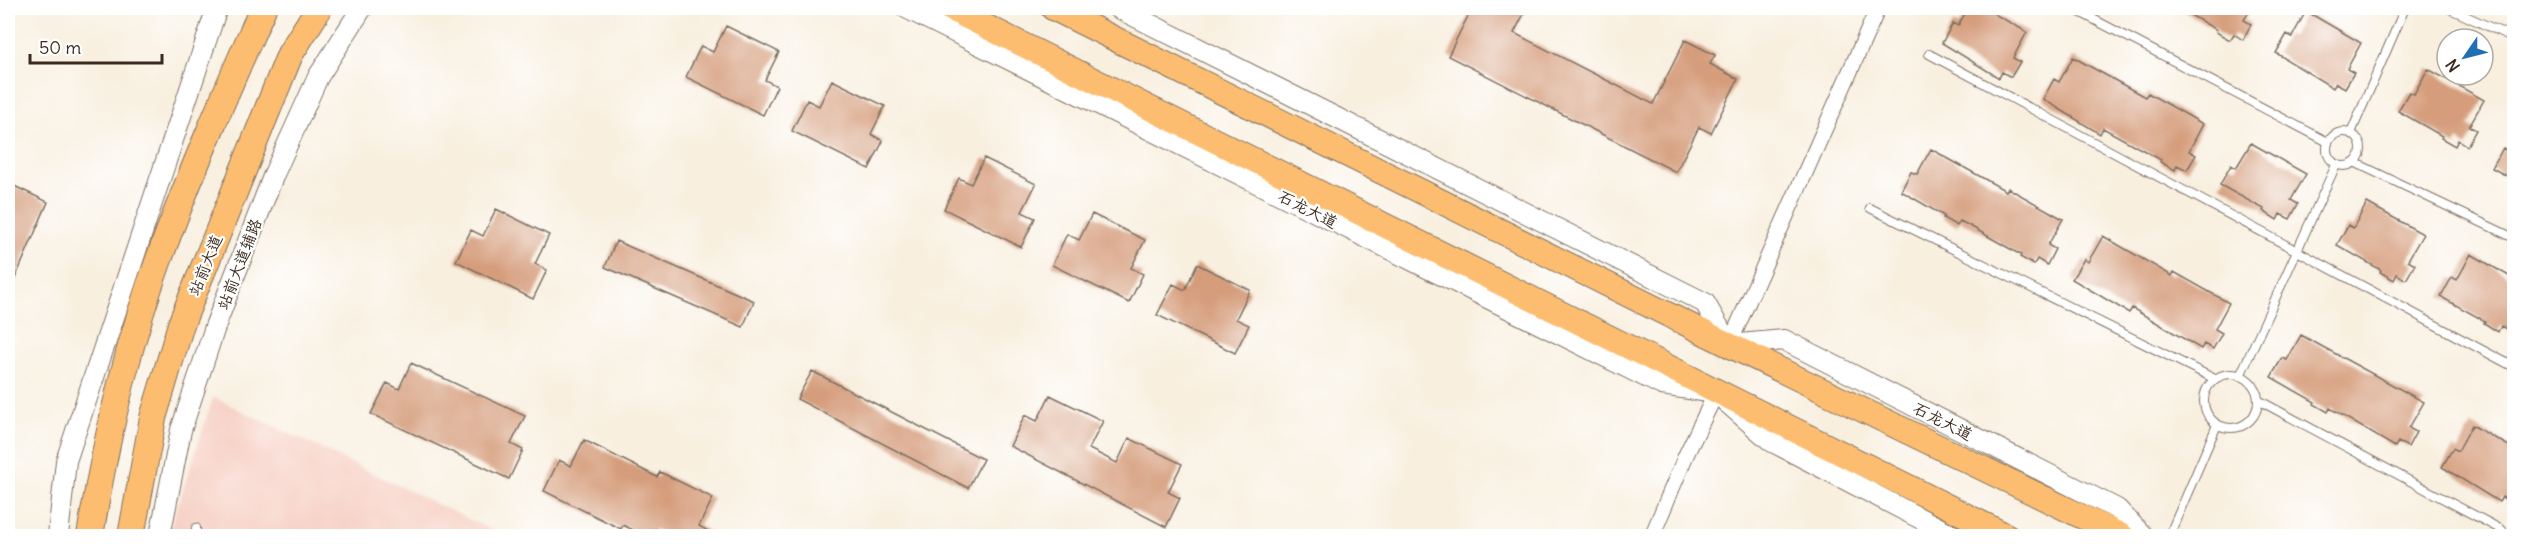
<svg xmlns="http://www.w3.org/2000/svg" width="2522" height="544" font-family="Delius,'LXGW WenKai TC',sans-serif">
<rect width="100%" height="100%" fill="#fff"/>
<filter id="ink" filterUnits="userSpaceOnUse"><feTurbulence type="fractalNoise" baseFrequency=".0167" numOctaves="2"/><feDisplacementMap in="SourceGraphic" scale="12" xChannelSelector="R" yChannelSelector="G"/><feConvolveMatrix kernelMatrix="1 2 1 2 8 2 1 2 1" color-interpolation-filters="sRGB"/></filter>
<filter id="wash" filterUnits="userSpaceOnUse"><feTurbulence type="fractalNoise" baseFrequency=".008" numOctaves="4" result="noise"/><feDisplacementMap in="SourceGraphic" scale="24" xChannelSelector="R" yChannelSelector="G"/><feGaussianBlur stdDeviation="1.35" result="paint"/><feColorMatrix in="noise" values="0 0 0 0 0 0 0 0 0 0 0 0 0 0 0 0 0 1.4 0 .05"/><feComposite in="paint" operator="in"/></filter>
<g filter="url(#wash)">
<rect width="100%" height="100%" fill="#f8efdf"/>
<path fill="#f7d1c6" d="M213 397 504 536H168Z"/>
<g id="blocks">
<path fill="#d59d7b" d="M1472 8H1527L1514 33 1653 104 1685 40 1715 55 1710 64 1738 79 1711 133 1699 127 1676 172 1448 56Z
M1968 8H1984L2027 32 2013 58 2020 62 2011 77 2002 72 1999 78 1942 43 1953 23 1958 26Z
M2178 8H2251L2244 20 2251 24 2243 40 2234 34 2230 40 2216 32 2217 30Z
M2306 11 2361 43 2347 69 2354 73 2345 88 2336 83 2333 88 2276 53 2287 34 2292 37Z
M726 26 779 52 765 80 777 86 763 115 686 77 701 46 713 52Z
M2073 57 2145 97 2148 93 2203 124 2189 151 2196 155 2187 170 2177 165 2175 170 2160 162 2161 160 2103 128 2100 134 2043 99 2054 79 2059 82Z
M2428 69 2484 100 2469 126 2476 130 2467 146 2458 140 2455 146 2441 138 2442 136 2398 111 2409 92 2414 94Z
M832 80 885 106 871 134 883 141 869 169 792 131 807 100 819 106Z
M2251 143 2306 174 2291 200 2298 204 2290 219 2280 214 2277 220 2263 211 2264 209 2220 185 2231 165 2236 168Z
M2503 148 2514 155V180L2492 168Z
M1931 149 2006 191 2008 188 2063 219 2048 245 2055 249 2047 265 2037 259 2034 265 2020 257 2021 255 1970 226 1960 221 1957 226 1943 218 1944 216 1901 191 1911 172 1917 174Z
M984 158 1036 184 1022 212 1035 218 1021 247 944 209 959 178 971 184Z
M8 183 48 202 8 295Z
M2367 203 2423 234 2408 260 2415 264 2406 280 2397 274 2394 280 2380 272 2381 270 2337 245 2348 225 2353 228Z
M496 209 549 235 535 264 547 270 533 299 456 261 471 230 483 236Z
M1092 214 1145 240 1131 268 1143 274 1129 303 1052 265 1067 234 1079 240Z
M2103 236 2172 276 2174 272 2229 303 2215 329 2222 333 2213 349 2204 344 2201 349 2132 308 2129 313 2072 279 2084 259 2088 262Z
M616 241 754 301 743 327 605 267Z
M2471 254 2514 279V333L2501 326 2498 332 2484 323 2485 321 2441 297 2452 277 2457 280Z
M1197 264 1250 290 1236 319 1249 325 1235 353 1157 315 1173 284 1185 290Z
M2301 335 2424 402 2409 428 2416 432 2408 447 2398 442 2395 447 2330 408 2328 412 2314 404 2315 402 2271 377 2282 358 2287 360Z
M411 363 525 416 511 444 523 450 509 479 371 414 387 383 399 389Z
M812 371 983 459 968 488 797 399Z
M1050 395 1103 421 1089 449 1117 463 1129 438 1182 464 1168 492 1180 498 1166 527 1010 446 1025 415 1037 421Z
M2472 425 2514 449V504L2502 497 2499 502 2442 467 2453 448 2458 451Z
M584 440 657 477 660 472 713 498 699 526 719 537H671L655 529 651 537H647L623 525 621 529 544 491 559 460 571 466Z"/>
</g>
</g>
<g filter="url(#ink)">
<use href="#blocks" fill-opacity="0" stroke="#7d6f62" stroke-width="1.5"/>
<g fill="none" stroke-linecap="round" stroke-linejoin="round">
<g stroke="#7d6f62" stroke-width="10">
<path id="service" d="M2072 8 2328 142
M2448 8 2514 38
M1929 54 2514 367
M2327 149a17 17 0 1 1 34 0a17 17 0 1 1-34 0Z
M2351 133 2405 8
M2356 163 2514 238
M1870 208 2215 379
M2204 401a27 27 0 1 1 54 0a27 27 0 1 1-54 0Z
M2240 376 2336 165
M2258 400 2502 530
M196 536V528
M2169 536 2217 425"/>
</g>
<g stroke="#7d6f62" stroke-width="17">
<path id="minor" d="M1729 345 1878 8
M1652 536 1686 455 1716 393"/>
</g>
<g stroke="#7d6f62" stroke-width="22">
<path id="tertiary" d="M906 8 1662 385 1716 393 1771 441 1954 536
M1118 8 1705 303 1729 345 1784 340 2117 509 2143 536
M58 536 66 461 217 8
M160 536 181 430 216 324 274 174 318 77 362 8"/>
</g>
<g stroke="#7d6f62" stroke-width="26">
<path id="primary" d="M949 8 2007 536
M1053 8 1729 345 2122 536"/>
</g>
<g stroke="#7d6f62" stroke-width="28">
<path id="trunk" d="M90 536C105 444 126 348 159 259 190 174 227 90 263 8
M131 536 153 418 181 324 290 54 319 8"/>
</g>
<use href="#service" stroke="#fff" stroke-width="8"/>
<use href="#minor" stroke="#fff" stroke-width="15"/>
<use href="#tertiary" stroke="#fff" stroke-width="20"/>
<use href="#primary" stroke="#fcbd6f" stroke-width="24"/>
<use href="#trunk" stroke="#fcbd6f" stroke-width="26"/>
</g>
</g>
<g text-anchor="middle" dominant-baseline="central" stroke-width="4.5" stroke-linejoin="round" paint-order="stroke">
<g font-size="16" fill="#3b2a1e" stroke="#fff">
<text transform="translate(1308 209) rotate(27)">石龙大道</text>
<text transform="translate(239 264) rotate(-69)">站前大道辅路</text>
<text transform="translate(205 265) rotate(-68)">站前大道</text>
<text transform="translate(1943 421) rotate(27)">石龙大道</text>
</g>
</g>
<rect width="2522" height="544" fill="none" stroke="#fff" stroke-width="30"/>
<g transform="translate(2465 57) rotate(235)"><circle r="28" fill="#ffffff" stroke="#b1aaa5" stroke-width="1.5"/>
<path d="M0-4.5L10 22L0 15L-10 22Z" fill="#1f6fb2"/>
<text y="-9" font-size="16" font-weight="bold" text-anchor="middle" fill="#3b2a1e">N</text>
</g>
<path d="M30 54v9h132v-9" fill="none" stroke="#3b2a1e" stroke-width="3"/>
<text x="39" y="54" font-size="18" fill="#3b2a1e" stroke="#ffffff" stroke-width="4.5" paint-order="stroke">50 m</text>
</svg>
